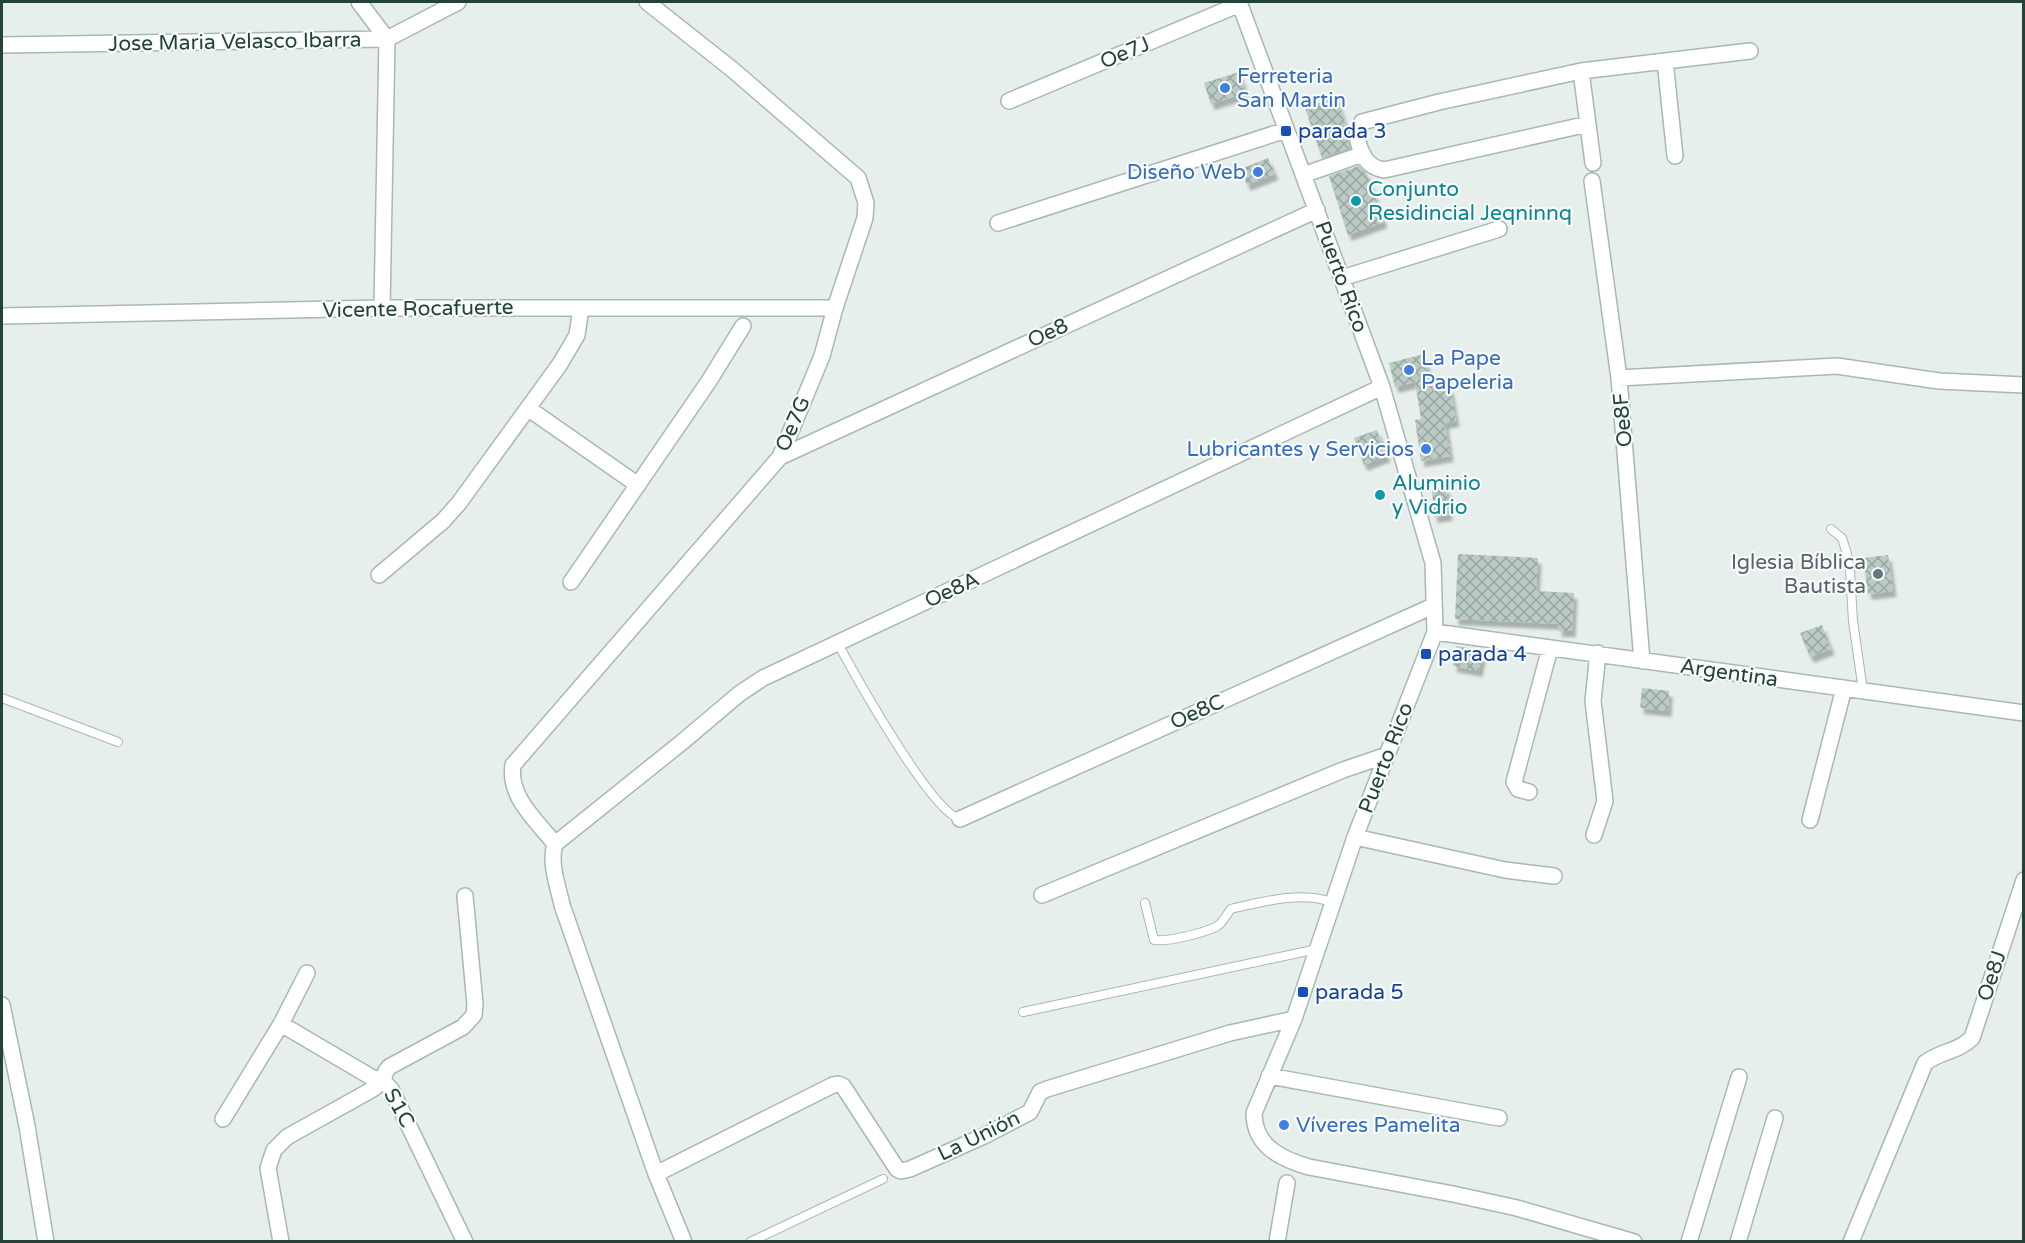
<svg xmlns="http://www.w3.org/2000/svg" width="2025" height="1243" font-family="'Varela Round',sans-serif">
<defs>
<pattern id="building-cross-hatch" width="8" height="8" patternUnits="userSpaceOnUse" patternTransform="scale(1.5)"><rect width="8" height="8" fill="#bbcac4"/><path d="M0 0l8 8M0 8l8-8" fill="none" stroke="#98a6a0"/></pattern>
<filter id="shadow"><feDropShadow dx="3.5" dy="6" stdDeviation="1.5" flood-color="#0004"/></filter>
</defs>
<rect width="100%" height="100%" fill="#e6efeb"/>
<path fill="url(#building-cross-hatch)" filter="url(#shadow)" d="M1239 72 1246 93 1211 104 1204 83Z
M1336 97 1348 132 1350 148 1322 158 1305 108Z
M1268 158 1275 174 1247 185 1241 169Z
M1359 166 1367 174 1384 222 1348 235 1329 176Z
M1424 354 1433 391 1450 387 1456 421 1445 423 1450 456 1421 461 1415 420 1421 419 1415 382 1395 387 1389 363Z
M1377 430 1387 456 1364 465 1354 438Z
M1446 487 1449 515 1434 517 1432 488Z
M1458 554 1538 558 1536 591 1574 593 1572 631H1558L1559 624 1455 619Z
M1888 555 1893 591 1868 594 1863 558Z
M1822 625 1831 649 1810 657 1800 633Z
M1456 646 1483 651 1479 671 1453 666Z
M1642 688 1669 691 1668 711 1640 708Z"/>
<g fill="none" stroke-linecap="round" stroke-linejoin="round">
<g stroke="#a8b8b2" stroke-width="10">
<path id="lane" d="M1831 529 1842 538 1847 554 1850 571 1853 621 1863 691
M838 644C855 675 931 812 960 819
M2 698 118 742
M1145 903 1154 940C1169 942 1202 933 1216 927 1223 923 1226 915 1231 909 1261 902 1304 890 1333 903
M1023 1012 1317 949
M750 1242 883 1179"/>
</g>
<g stroke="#a8b8b2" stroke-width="18">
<path id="street" d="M359 2 387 39 382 308
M1239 2 1382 387 1433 563 1435 632 1355 837 1294 1019 1254 1113C1254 1146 1281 1159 1309 1167L1453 1194 1517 1208 1634 1242
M2 45 387 39 458 2
M1665 61 1675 156
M1581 71 1593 163
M1009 101 1240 4
M1588 124 1384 170C1366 167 1360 153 1357 136L1362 122 1439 102 1581 71 1750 51
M1303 175 1363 154
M1592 181 1619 378 1642 661
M998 223 1286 130
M1342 278 1499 229
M2 316 382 308H835
M1619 378 1837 366 1939 381 2024 385
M529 409 638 485
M780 457 1317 210
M379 575 443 521 459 503 560 364 577 335 581 308
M571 582 709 381 743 326
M1435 632 2024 713
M1529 792 1518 789 1514 782 1550 648
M960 819 1433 606
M1810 820 1844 688
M1594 835 1605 801 1593 701 1598 653
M1355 837 1505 870 1554 876
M555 844C536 820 508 797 513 765L780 457 822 356 835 308 865 218 866 203 858 178 733 70 647 2
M555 844 681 743 739 694 763 678 1382 387
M555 844C549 863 558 886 562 905L656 1174
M1042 895 1343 770 1387 755
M2 1005 27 1126 46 1242
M281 1024 371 1077 383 1081 391 1089 465 1242
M1269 1076 1499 1118
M223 1119 281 1024 307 973
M281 1242 268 1168 274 1150 287 1137 373 1089 383 1081 386 1071 389 1067 463 1027 474 1015 475 1004 465 896
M684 1242 656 1174 833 1085 838 1084 843 1086 897 1169 901 1171 910 1169 984 1136 1030 1112 1040 1092 1047 1089 1230 1033 1294 1019
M1277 1242 1287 1183
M1689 1242 1739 1077
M1738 1242 1775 1118
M1851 1242 1925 1063C1942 1050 1956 1053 1972 1038L2024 880"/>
</g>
<use href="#lane" stroke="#fff" stroke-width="8"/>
<use href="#street" stroke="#fff" stroke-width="15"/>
</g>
<g fill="#3f7fe0" stroke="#f7fbf9" stroke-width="2">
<circle cx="1225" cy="88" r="6"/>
<circle cx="1258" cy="172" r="6"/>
<circle cx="1409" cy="370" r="6"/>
<circle cx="1426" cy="449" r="6"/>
<circle cx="1284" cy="1125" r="6"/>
</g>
<g fill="#1a4fb4" stroke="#f7fbf9" stroke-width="2">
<rect x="1280" y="125" width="12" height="12" rx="3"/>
<rect x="1420" y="648" width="12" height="12" rx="3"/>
<rect x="1297" y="986" width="12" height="12" rx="3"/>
</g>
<g fill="#0f9aa8" stroke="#f7fbf9" stroke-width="2">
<circle cx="1356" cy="201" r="6"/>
<circle cx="1380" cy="495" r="6"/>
</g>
<circle fill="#6b7280" stroke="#f7fbf9" stroke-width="2" cx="1878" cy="574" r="6"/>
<g text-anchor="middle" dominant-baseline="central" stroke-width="4.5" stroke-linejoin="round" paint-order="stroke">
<g font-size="21" fill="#24423a" stroke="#f7fbf9">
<text transform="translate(235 42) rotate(-1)">Jose Maria Velasco Ibarra</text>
<text transform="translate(1125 53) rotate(-23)">Oe7J</text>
<text transform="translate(1341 277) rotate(70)">Puerto Rico</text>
<text transform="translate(418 309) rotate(-1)">Vicente Rocafuerte</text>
<text transform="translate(1048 333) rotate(-25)">Oe8</text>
<text transform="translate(1623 420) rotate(-95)">Oe8F</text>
<text transform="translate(793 424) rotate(-67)">Oe7G</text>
<text transform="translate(952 590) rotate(-25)">Oe8A</text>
<text transform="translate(1729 673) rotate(8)">Argentina</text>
<text transform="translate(1197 712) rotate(-24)">Oe8C</text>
<text transform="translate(1386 758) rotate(-69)">Puerto Rico</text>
<text transform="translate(1992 976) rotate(-72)">Oe8J</text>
<text transform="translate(399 1108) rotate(61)">S1C</text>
<text transform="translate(979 1136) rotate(-26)">La Unión</text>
</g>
<g font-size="21" fill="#366cbe" stroke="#f7fbf9" text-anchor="start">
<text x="1237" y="76">Ferreteria<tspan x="1237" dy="24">San Martin</tspan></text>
<text x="1246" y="172" text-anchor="end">Diseño Web</text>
<text x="1421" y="358">La Pape<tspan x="1421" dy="24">Papeleria</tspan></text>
<text x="1414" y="449" text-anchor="end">Lubricantes y Servicios</text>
<text x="1296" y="1125">Víveres Pamelita</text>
</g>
<g font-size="21" fill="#164399" stroke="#f7fbf9" text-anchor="start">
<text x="1298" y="131">parada 3</text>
<text x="1438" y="654">parada 4</text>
<text x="1315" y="992">parada 5</text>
</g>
<g font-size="21" fill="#0d838f" stroke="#f7fbf9" text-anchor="start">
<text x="1368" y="189">Conjunto<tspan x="1368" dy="24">Residincial Jeqninnq</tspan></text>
<text x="1392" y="483">Aluminio<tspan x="1392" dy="24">y Vidrio</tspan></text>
</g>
<g font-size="21" fill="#5b616d" stroke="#f7fbf9" text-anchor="end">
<text x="1866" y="562">Iglesia Bíblica<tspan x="1866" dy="24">Bautista</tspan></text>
</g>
</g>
<rect width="2025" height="1243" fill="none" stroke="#24423a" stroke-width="6"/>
</svg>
